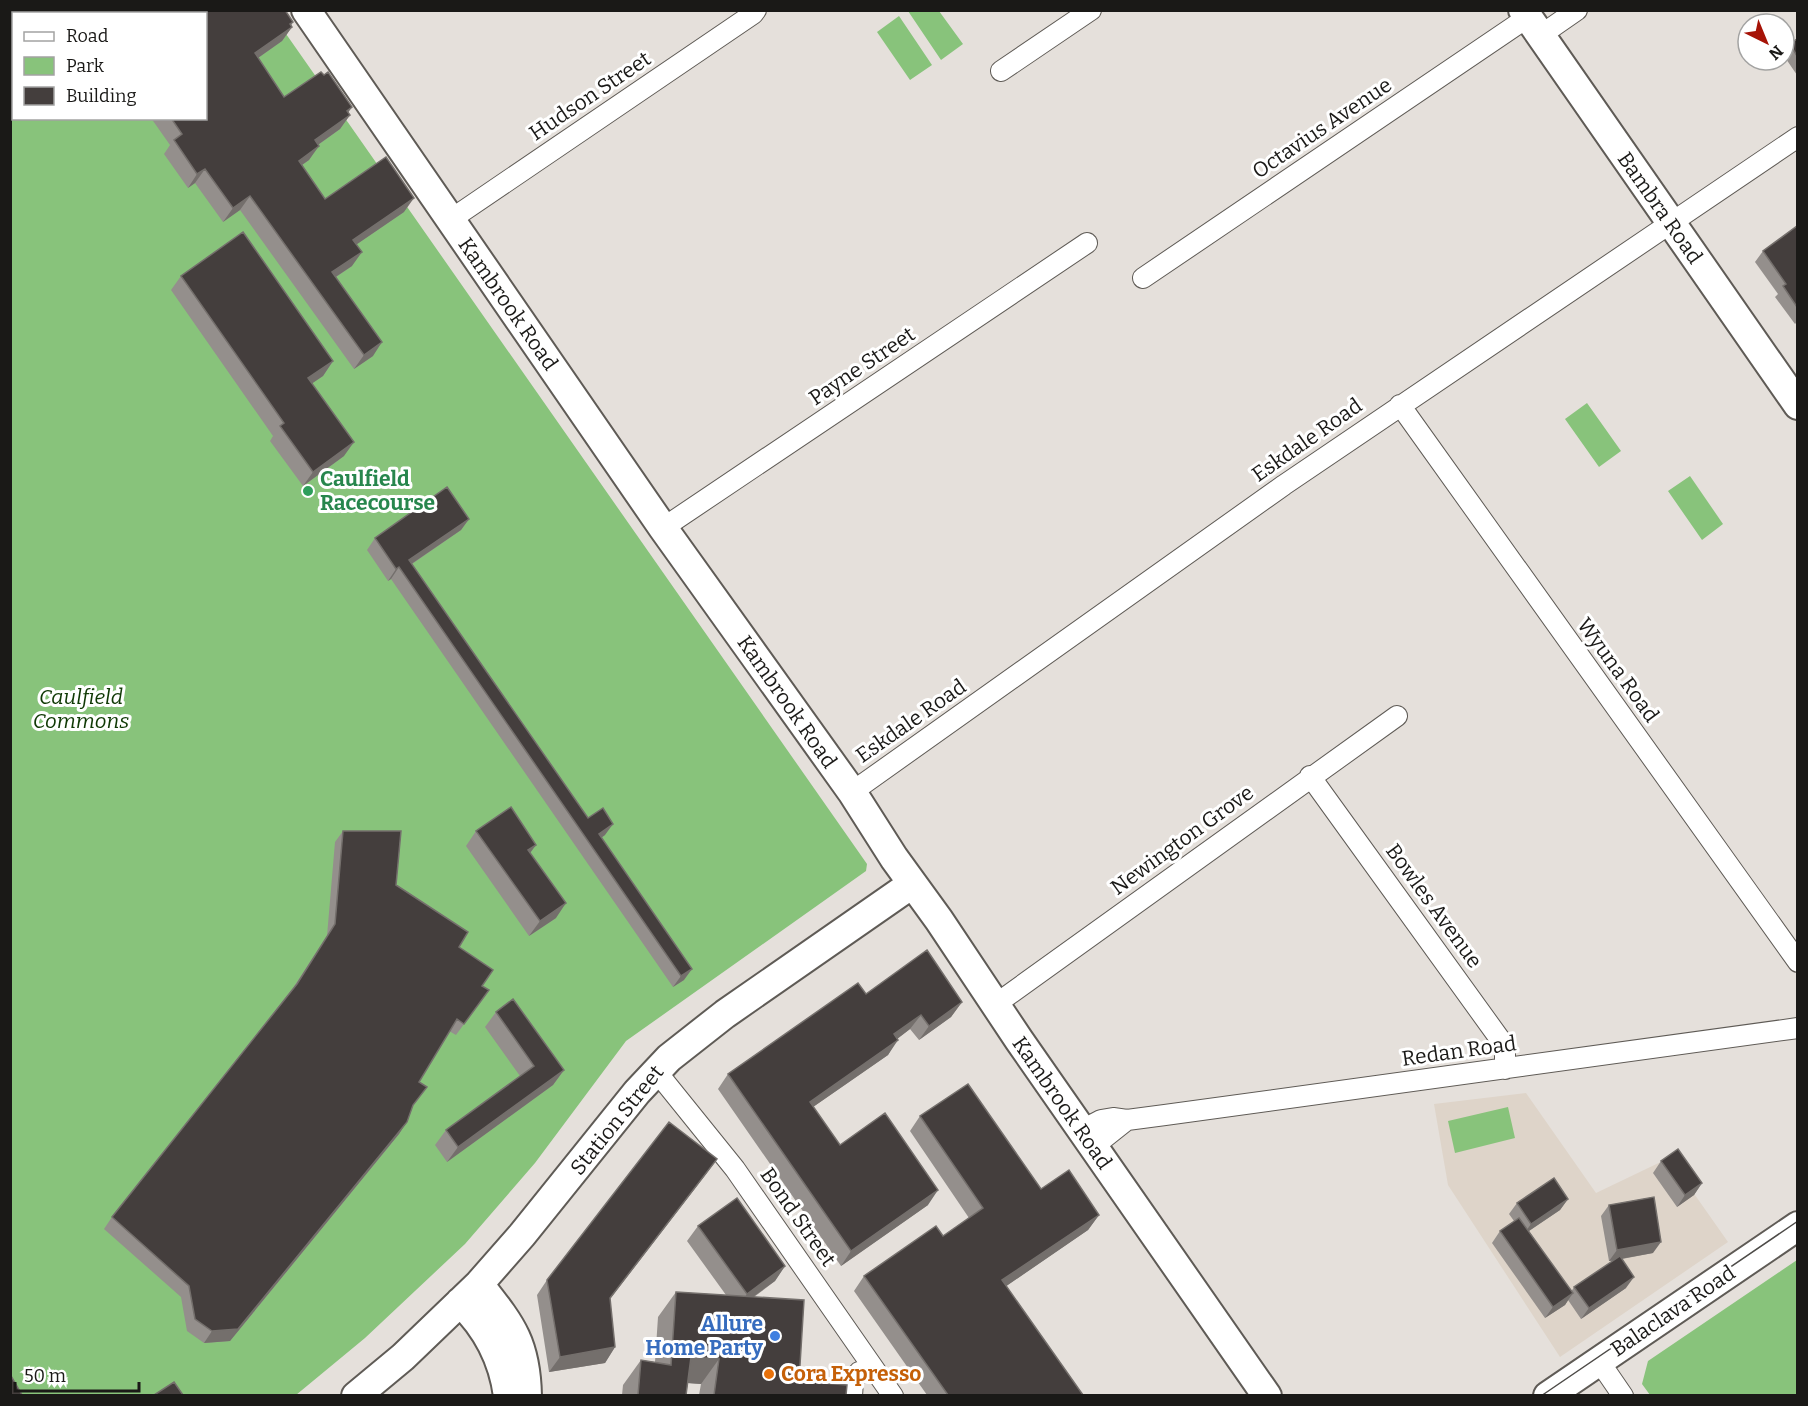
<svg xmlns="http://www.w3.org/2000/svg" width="1808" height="1406" font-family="Bitter,serif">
<rect width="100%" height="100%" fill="#e5e0db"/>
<path fill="#ded4c9" d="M1526 1093 1596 1193 1669 1158 1728 1242 1560 1357 1448 1185 1434 1104Z"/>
<path fill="#88c37b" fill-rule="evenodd" d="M11 11H270L867 864 866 871 626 1041 535 1163 465 1244 365 1338 296 1395H11ZM14 14H206V118H14Z
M908 11H939L963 44 941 60Z
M899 16 932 65 910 80 877 32Z
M1587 403 1621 451 1599 467 1565 419Z
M1690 476 1723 524 1702 540 1668 491Z
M1508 1107 1515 1138 1455 1153 1448 1121Z
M1797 1260V1395H1650L1642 1384 1648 1361Z"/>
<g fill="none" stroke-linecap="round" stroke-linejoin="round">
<g stroke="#5f5b56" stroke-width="22">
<path id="street" d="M1541 35 1577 10
M1001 71 1091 10
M450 220 753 14 756 10
M1143 278 1528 17
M1400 405 1798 962
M663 528 1087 243
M1310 776 1502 1042 1505 1048V1069
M852 792 1284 485 1798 137
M996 1004 1397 716
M656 1071 735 1169 893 1396
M1082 1130 1101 1120 1113 1118 1127 1120 1165 1115 1798 1028
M1093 1147 1127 1120
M1599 1361 1623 1396
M852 1396 853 1381 859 1372 867 1370 876 1373"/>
</g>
<g stroke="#5f5b56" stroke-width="32">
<path id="secondary" d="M306 10 663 528 852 792 894 858 939 920 1019 1040 1267 1396
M1523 10 1798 405
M479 1284C511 1325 526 1342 527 1396
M460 1302C487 1328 503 1358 508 1396
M356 1396 403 1357 479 1284 522 1235 637 1092 669 1058 725 1014 912 884
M1548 1396 1798 1226"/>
</g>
<use href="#street" stroke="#fff" stroke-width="20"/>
<use href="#secondary" stroke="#fff" stroke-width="28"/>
<path stroke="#4d4b48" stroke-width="1.5" d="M1541 1396 1798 1221"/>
</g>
<path fill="#948f8c" d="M187 10 293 22 291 25 292 27 282 41 258 58 284 97 348 113 350 115 340 129 318 145 309 160 302 165 325 199 404 212 357 244 352 266 336 277 373 356 354 369 240 210 223 222 195 183 188 188 164 154 170 145 151 118H206Z
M1797 39V75L1784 56V52L1790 44Z
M1797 226V322L1795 324 1775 297 1778 294 1755 262 1763 251Z
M181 276 333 361 323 376 312 383 344 456 303 486 270 441 273 436 171 290Z
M469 519 461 530 412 564 588 818 605 835 601 838 684 980 673 987 391 579 388 581 367 550 375 538Z
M343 831 396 885 459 947 482 986 489 990 456 1035 449 1031 419 1082V1098L412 1107 399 1134 230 1341 204 1343 187 1331 181 1297 104 1229 112 1217 293 988 327 936 335 842Z
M476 831 556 918 529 936 466 846Z
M866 994 962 1002 951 1017 919 1040 910 1029 897 1039 888 1055 813 1107 840 1145 928 1205 841 1266 718 1089 728 1074Z
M496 1012 564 1070 553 1085 447 1162 435 1145 446 1130 520 1076 485 1027Z
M920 1116 1041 1189 1099 1215 1088 1230 1006 1286 1083 1395H927L854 1291 864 1276 943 1236 969 1218 910 1131Z
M717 1159 706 1174 610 1299 615 1347 605 1363 549 1372 537 1295 547 1280Z
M1661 1161 1702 1183 1694 1195 1677 1207 1653 1173Z
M1568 1199 1560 1210 1529 1231 1571 1292 1574 1287 1613 1261H1609L1601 1216 1609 1205 1653 1253 1622 1259 1626 1288 1581 1319 1568 1300 1565 1305 1545 1318 1492 1243 1500 1231 1514 1221 1509 1214 1517 1203Z
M698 1226 785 1266 775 1281 754 1297 799 1381 846 1395H699L701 1384 688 1383 686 1395H622L623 1385 641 1360 655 1362 658 1317 676 1292 726 1295 687 1241Z"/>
<path fill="#746f6c" d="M293 22 288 30 292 27 282 41 245 67 255 53Z
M352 107 343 120 350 115 340 129 305 154 315 140 347 111Z
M319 146 309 160 289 174 299 161Z
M205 169 195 183 188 188 197 174Z
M250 196 240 210 223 222 233 208Z
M414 198 404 212 344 253 353 240Z
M362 252 352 266 322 286 332 272Z
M382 342 373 356 354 369 364 355Z
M333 361 323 376 298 393 308 378Z
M354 442 344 456 303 486 313 472Z
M469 519 461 530 401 571 409 560Z
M399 567 391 579 388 581 396 569Z
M613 824 605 835 591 845 599 834Z
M536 845 525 860 528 850Z
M566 903 556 918 529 936 540 921Z
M692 969 684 980 673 987 681 976Z
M962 1002 951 1017 919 1040 929 1026Z
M921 1015 910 1029 884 1049 894 1034Z
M898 1040 888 1055 800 1116 810 1102Z
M564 1070 553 1085 447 1162 458 1147Z
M407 1122 399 1134 230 1341 204 1343 212 1331Z
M717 1159 706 1174 599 1313 610 1298Z
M1702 1183 1694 1195 1677 1207 1685 1195Z
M938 1190 928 1205 841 1266 851 1251Z
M1568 1199 1560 1210 1523 1235 1531 1224Z
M1099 1215 1088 1230 992 1296 1002 1280Z
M1661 1242 1653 1253 1609 1261 1617 1250Z
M785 1266 775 1281 736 1309 747 1294Z
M1634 1277 1626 1288 1581 1319 1589 1308Z
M1573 1293 1565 1305 1545 1318 1553 1307Z
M615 1347 605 1363 549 1372 560 1357Z
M691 1357 719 1359 701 1384 673 1382Z"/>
<path fill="#443e3d" stroke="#746f6c" stroke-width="1.5" d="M187 10H285L293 22 290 24 292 27 255 53 284 97 321 72 324 75 328 72 352 107 347 111 350 115 315 140 319 146 299 161 325 199 386 157 414 198 353 240 362 252 332 272 382 342 364 355 250 196 233 208 205 169 197 174 174 140 182 134 171 118H206V14H183Z
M1797 39V56L1790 44Z
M1797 226V307L1783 286 1786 284 1763 251Z
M243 232 333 361 308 378 354 442 313 472 280 426 284 423 181 276Z
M447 487 469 519 409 560 588 818 603 808 613 824 599 834 692 969 681 976 399 567 396 569 375 538Z
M511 807 536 845 528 850 566 903 540 921 476 831Z
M343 831H401L396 885 468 932 459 947 493 970 482 986 489 990 464 1024 457 1019 419 1082 427 1087 413 1105 407 1122 238 1329 212 1331 195 1319 189 1286 112 1217 297 984 335 924Z
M927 950 962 1002 929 1026 921 1015 894 1034 898 1040 810 1102 840 1145 885 1113 938 1190 851 1251 728 1074 858 983 866 994Z
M513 999 564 1070 458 1147 446 1130 534 1066 496 1012Z
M968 1084 1041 1189 1069 1170 1099 1215 1002 1280 1083 1395H948L864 1276 936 1226 943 1236 983 1208 920 1116Z
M669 1122 717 1159 610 1298 615 1347 560 1357 547 1280Z
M1678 1149 1702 1183 1685 1195 1661 1161Z
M1554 1178 1568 1199 1531 1224 1517 1203Z
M1654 1197 1661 1242 1617 1250 1609 1205Z
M737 1198 785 1266 747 1294 698 1226Z
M1519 1218 1573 1293 1553 1307 1500 1231Z
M1620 1256 1634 1277 1589 1308 1574 1287Z
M676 1292 804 1300 799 1381 847 1385 846 1395H714L719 1359 691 1357 686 1395H638L641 1360 671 1365Z
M10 1374 22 1395H10Z
M174 1382 183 1395H154Z"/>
<circle fill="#2e9e5b" stroke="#fff" stroke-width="2" cx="308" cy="491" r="6"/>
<circle fill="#3f7fe0" stroke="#fff" stroke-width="2" cx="775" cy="1336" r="6"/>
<circle fill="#e8710a" stroke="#fff" stroke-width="2" cx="769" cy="1374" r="6"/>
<g text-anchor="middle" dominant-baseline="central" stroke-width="6" stroke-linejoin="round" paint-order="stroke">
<g font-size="21" fill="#1a1917" stroke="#fff">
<text transform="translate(590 96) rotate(-34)">Hudson Street</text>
<text transform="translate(1322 128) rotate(-34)">Octavius Avenue</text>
<text transform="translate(1660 208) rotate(55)">Bambra Road</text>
<text transform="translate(508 304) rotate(55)">Kambrook Road</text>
<text transform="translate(862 366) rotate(-34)">Payne Street</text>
<text transform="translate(1307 440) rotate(-35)">Eskdale Road</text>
<text transform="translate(1618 670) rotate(54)">Wyuna Road</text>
<text transform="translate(787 702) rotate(55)">Kambrook Road</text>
<text transform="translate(911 721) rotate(-35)">Eskdale Road</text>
<text transform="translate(1182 840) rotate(-36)">Newington Grove</text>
<text transform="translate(1434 906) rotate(54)">Bowles Avenue</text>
<text transform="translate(1459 1051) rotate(-8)">Redan Road</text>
<text transform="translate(1062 1103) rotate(55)">Kambrook Road</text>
<text transform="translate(617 1120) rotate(-51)">Station Street</text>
<text transform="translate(798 1217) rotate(55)">Bond Street</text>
<text transform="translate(1673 1311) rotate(-34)">Balaclava Road</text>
</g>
<g font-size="21" font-weight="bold" fill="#27864d" stroke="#fff" text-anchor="start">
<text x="320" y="479">Caulfield<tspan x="320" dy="24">Racecourse</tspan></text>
</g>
<g font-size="21" font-style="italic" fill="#0f3904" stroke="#fff">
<text x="81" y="697">Caulfield<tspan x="81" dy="24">Commons</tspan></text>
</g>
<g font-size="21" font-weight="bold" fill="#366cbe" stroke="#fff" text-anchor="end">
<text x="763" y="1324">Allure<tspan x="763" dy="24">Home Party</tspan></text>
</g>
<g font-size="21" font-weight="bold" fill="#c56008" stroke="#fff" text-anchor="start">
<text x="781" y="1374">Cora Expresso</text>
</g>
</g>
<rect width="1808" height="1406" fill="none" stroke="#1a1917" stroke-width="24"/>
<rect x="12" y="12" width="195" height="108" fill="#ffffff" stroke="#a3a3a2" stroke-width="1.5"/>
<rect x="24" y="32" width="30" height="9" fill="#ffffff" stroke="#a3a3a2" stroke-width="1.5"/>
<text x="66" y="42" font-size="18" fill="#1a1917">Road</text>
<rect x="24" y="57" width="30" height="18" fill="#88c37b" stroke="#a3a3a2" stroke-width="1.5"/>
<text x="66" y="72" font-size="18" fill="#1a1917">Park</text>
<rect x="24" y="87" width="30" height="18" fill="#443e3d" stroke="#a3a3a2" stroke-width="1.5"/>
<text x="66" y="102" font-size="18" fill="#1a1917">Building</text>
<g transform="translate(1766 42) rotate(137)"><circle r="28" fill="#ffffff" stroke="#a3a3a2" stroke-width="1.5"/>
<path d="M0-4.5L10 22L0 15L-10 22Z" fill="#a61307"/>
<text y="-9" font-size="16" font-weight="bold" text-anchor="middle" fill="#1a1917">N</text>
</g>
<path d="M15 1382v9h124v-9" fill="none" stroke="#1a1917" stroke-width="3"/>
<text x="24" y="1382" font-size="18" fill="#1a1917" stroke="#ffffff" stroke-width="4.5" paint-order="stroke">50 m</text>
</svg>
